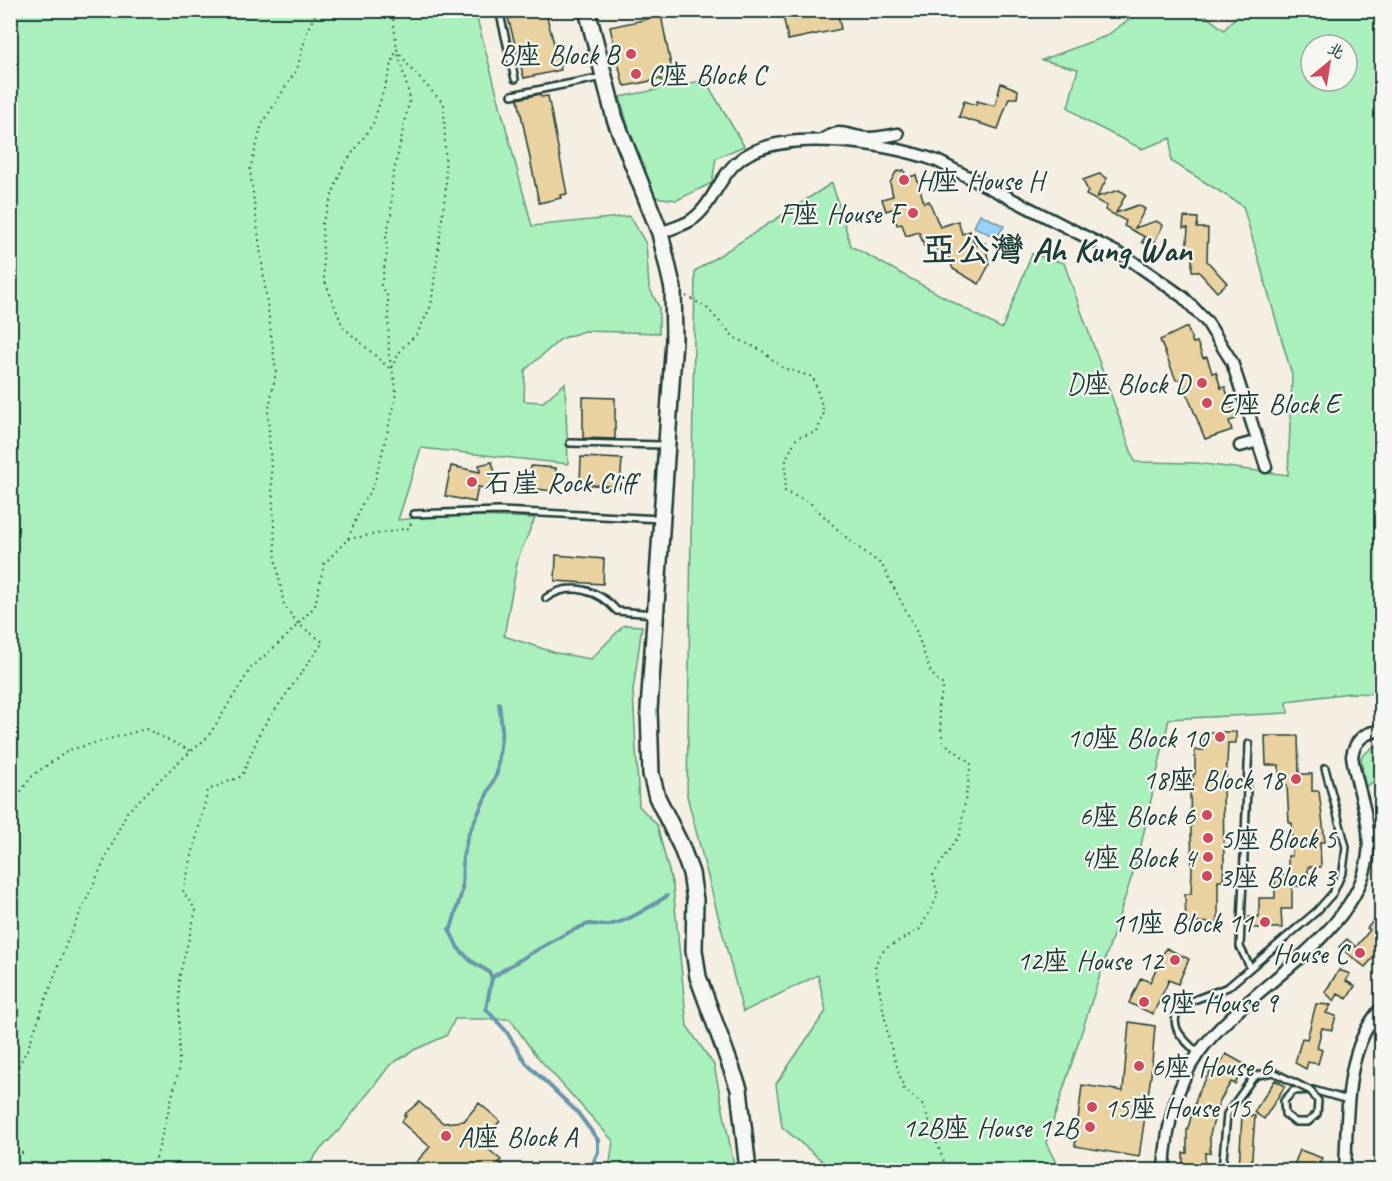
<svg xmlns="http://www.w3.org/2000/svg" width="1392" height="1181" font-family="Caveat,'LXGW WenKai TC',sans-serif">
<rect width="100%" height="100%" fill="#f4efe2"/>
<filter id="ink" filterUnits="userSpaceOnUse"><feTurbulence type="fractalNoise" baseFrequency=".0167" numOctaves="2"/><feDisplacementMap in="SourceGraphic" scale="12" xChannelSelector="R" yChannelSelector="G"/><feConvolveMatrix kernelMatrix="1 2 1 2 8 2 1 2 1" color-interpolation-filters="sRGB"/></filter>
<g filter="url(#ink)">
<path fill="#a9f0bd" stroke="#649678" stroke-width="1.5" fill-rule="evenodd" d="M1142 10 1200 11 1224 30 1241 11H1381V694L1350 693 1287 701 1288 713 1169 719 1139 854 1046 1143 1056 1163 1064 1170H833L782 1127 776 1084 826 1011 818 975 743 1012 687 796 695 271 832 183 851 246 1002 329 1032 254 1064 263 1135 462 1196 463 1288 475 1292 375 1243 206 1171 161V138L1142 149 1084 120 1068 107 1078 69 1042 60 1106 36ZM1311 45H1347V81H1311Z
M10 11H475L532 226 630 216 646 244 649 287 659 307V333L584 331 561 339 525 370 524 401 543 402 565 383 568 464 421 448 398 520 447 515 535 518 518 558 504 636 556 653 591 659 624 625 642 626 633 691 639 806 657 825 673 887 687 1026 714 1065 735 1170H609L613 1141 534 1053 510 1019H455L446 1036 414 1050 390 1065 342 1127 317 1153 306 1170H11Z
M705 80 744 146 716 158 712 183 677 200 654 197 634 149 620 97Z
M1375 745H1381V777L1365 787 1361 757Z"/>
<path fill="#9ad1f9" stroke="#6996aa" stroke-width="1.5" d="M980 214 1004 226 997 238 974 227Z"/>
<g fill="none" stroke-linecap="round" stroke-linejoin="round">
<path stroke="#6996aa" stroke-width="4" d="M449 929 458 948 471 961 489 972 492 978 486 1009 506 1031 526 1063 577 1112 598 1140V1152L590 1170
M451 929 462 891 463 857 468 835 497 773 502 729 499 703
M492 978C505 968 577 925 590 924 596 924 602 926 609 925 630 921 649 907 667 896"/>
</g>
<path fill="#ead2a0" stroke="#1f3d34" stroke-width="1.5" d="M506 10H545L561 70 524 78Z
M646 10H660L674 81 662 83 661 79 626 86 623 84 610 27 648 19Z
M782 10H837L841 29 788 40Z
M1001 83 1018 90 1017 98H1009L998 129 959 117 964 101 976 105 977 101 995 106Z
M540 94 541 97 548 96 567 194 560 195 561 198 539 203 518 99Z
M904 170 906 178 916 175 924 203 929 201 940 227 958 221 962 234 970 231 975 246 985 243 989 265 979 284 953 269 947 252 938 255 934 243 924 246 919 232 906 236 902 224 897 225 892 209 886 211 882 199 893 196 890 183 896 172Z
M1099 174 1107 178 1097 197 1119 190 1126 194 1116 213 1138 205 1145 209 1135 228 1156 221 1163 225 1152 247 1142 242 1145 237 1124 226 1126 221 1105 210 1107 206 1086 195 1088 191 1083 180Z
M1184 217 1198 218 1197 228H1208L1207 261 1227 283 1217 292 1198 271H1192V254L1186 255 1188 228H1183Z
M1187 327 1193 343 1197 342 1203 358 1207 357 1212 373 1216 372 1221 388 1225 387 1236 419 1229 421 1232 430 1205 439 1181 379 1176 380 1160 340Z
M583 397 615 398V439L583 438Z
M581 457 622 459 620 487 580 484Z
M492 462 496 476 493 490 478 487 475 502 445 496 451 466 480 472 479 465Z
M531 466 556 468 553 491 528 488Z
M556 555 604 559 603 584 555 581Z
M1204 732H1236V743H1228L1226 785H1223L1224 862 1223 881H1218V922L1186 923 1185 894H1191L1192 870 1190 790H1193V774H1195V750H1204Z
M1265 736H1298L1299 774H1312V791H1319L1325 842H1320L1321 867H1308V886H1292V909H1281L1282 928H1249V917H1259V898H1275V875H1288V856H1292V823H1289L1287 785H1279V765H1266Z
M1376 918 1379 920 1382 918V948L1365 967 1339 947 1347 939 1356 947 1370 930 1367 928Z
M1166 948 1189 959 1178 984 1169 980 1153 1014 1129 1003 1141 978 1150 982Z
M1339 970 1350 974 1346 981 1355 986 1347 999 1338 994 1334 1001 1325 992Z
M1316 1004 1331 1005 1326 1013 1336 1016 1332 1030 1322 1028 1317 1048 1322 1050 1318 1064 1308 1062 1306 1069 1295 1063 1302 1038 1307 1039Z
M1129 1022 1155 1026 1151 1075 1139 1157 1075 1146 1082 1085 1123 1091Z
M1226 1054 1246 1065 1235 1084 1231 1082 1219 1102 1210 1134V1153H1205V1170H1183V1153H1187V1131L1198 1093 1211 1070 1215 1073Z
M1275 1080 1285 1086 1264 1119 1254 1112Z
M419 1102 443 1123 464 1121 479 1103 500 1121 481 1143 501 1160 499 1162 508 1170H469L465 1167 445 1170H409L430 1147 401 1122 406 1116 404 1115Z
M1242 1115 1255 1116 1251 1170H1239Z
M1300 1150 1322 1158 1317 1170H1292Z"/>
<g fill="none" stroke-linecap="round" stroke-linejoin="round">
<g stroke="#1f3d34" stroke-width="10">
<path id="service" d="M499 10 515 79
M512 95 603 77
M570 443 665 445
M414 514 499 511 661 519
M546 598C570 581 599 590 617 611L654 614
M1249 744 1240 947 1250 967
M1198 1053C1183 1039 1166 1026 1181 1005L1228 987 1317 911 1333 893 1343 871 1346 847 1325 768
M1293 1091 1313 1090 1348 1100
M1222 1170 1227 1114 1252 1079 1258 1075 1273 1072 1299 1085"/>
</g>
<g stroke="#1f3d34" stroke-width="15">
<path id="minor" d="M820 141C840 129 840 133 860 137 872 140 886 136 898 134
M660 233C670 229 681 226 690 221 712 207 717 180 736 163 776 125 889 143 937 161L1129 259 1183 297 1207 322 1232 362 1266 467
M1240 446 1258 441
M1369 841 1382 849
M1164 1170C1166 1131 1175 1087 1198 1054 1243 989 1360 936 1368 854 1372 820 1357 790 1352 756 1355 740 1365 731 1382 731
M1345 1170C1348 1116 1343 1050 1382 1007"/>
</g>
<g stroke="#1f3d34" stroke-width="20">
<path id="secondary" d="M587 10 615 119 660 233 673 289 674 339 649 710 651 774 657 797 681 846 691 873 695 900 694 950 698 977 739 1089 748 1170"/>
</g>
<path stroke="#1f3d34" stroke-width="2" stroke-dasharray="1.5 4.5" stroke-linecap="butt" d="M686 296 706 307 735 338 761 350 783 368 813 377 824 412 817 432 797 437 786 459 785 492 809 502 851 542 882 565 915 628 931 673 944 686 938 705 943 742 971 763 960 834 933 875 938 896 920 929 888 947 881 953 875 965 889 1041 904 1089 923 1105 947 1170
M389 368 343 327 324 279 322 223 342 168 373 124 396 51
M391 368 402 348 417 334 431 306 446 187 444 104 411 69 398 51
M348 539 410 528 411 522
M1379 712 1380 719
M10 806 33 775 69 750 146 729 191 751
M10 1082 28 1048 68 939 127 812 176 764 208 737 251 668 287 636 315 606 324 564 348 539 363 502 374 485 395 402 396 387 389 355 388 297 381 285 387 253 386 236 391 215 392 181 410 98 397 49 392 10
M10 1149 25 1154
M153 1170 179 1070V978L196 910 183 892 208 790 242 776 261 730 323 642 298 624 284 605 276 563 268 413 276 372 250 170 262 124 297 69 308 28 318 10"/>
<use href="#service" stroke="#f6f6f2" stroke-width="5"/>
<use href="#minor" stroke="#f6f6f2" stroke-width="10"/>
<use href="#secondary" stroke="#f6f6f2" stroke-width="15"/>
<g stroke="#1f3d34" stroke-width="10" stroke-linecap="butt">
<path id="service-bridge" d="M1293 1091 1284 1101 1285 1114 1295 1122H1308L1317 1114 1318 1101 1311 1091 1299 1085"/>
</g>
<use href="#service-bridge" stroke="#f6f6f2" stroke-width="5"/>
</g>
</g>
<g fill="#d1495b" stroke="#f6f6f2" stroke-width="2">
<circle cx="631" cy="54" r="6"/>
<circle cx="636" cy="74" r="6"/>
<circle cx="904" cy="180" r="6"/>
<circle cx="913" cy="213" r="6"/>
<circle cx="1202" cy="383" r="6"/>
<circle cx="1207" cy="403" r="6"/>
<circle cx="472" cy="482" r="6"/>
<circle cx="1220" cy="737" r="6"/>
<circle cx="1296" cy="779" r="6"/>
<circle cx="1207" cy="815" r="6"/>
<circle cx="1208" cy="838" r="6"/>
<circle cx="1208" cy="857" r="6"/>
<circle cx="1207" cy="876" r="6"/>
<circle cx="1265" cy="922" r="6"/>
<circle cx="1360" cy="953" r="6"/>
<circle cx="1175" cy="960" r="6"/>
<circle cx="1144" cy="1002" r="6"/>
<circle cx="1139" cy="1066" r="6"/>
<circle cx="1092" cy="1107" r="6"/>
<circle cx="1090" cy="1127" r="6"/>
<circle cx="446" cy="1136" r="6"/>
</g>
<g text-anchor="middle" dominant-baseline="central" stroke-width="4.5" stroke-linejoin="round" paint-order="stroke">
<g font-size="28" fill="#1f3d34" stroke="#f6f6f2" text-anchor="end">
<text x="619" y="54">B座 Block B</text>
<text x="648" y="74" text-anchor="start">C座 Block C</text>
<text x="916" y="180" text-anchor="start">H座 House H</text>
<text x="901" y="213">F座 House F</text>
<text x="1190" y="383">D座 Block D</text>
<text x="1219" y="403" text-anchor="start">E座 Block E</text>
<text x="484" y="482" text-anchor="start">石崖 Rock Cliff</text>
<text x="1208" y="737">10座 Block 10</text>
<text x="1284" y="779">18座 Block 18</text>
<text x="1195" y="815">6座 Block 6</text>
<text x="1220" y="838" text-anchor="start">5座 Block 5</text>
<text x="1196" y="857">4座 Block 4</text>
<text x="1219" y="876" text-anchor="start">3座 Block 3</text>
<text x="1253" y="922">11座 Block 11</text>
<text x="1348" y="953">House C</text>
<text x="1163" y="960">12座 House 12</text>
<text x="1156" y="1002" text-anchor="start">9座 House 9</text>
<text x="1151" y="1066" text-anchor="start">6座 House 6</text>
<text x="1104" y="1107" text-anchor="start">15座 House 15</text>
<text x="1078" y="1127">12B座 House 12B</text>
<text x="458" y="1136" text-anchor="start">A座 Block A</text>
</g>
<g font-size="34" font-weight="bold" fill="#1f3d34" stroke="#f6f6f2">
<text x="1057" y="249">亞公灣 Ah Kung Wan</text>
</g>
</g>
<rect width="1392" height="1181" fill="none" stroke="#f6f6f2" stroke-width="36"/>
<rect x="18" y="18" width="1356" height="1145" fill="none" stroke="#1f3d34" stroke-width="2" filter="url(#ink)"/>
<g transform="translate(1329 63) rotate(30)"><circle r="28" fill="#f6f6f2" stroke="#a0aca6" stroke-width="1.5"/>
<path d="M0-4.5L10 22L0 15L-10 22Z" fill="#d1495b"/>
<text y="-9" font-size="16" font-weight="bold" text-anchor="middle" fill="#1f3d34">北</text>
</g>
</svg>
